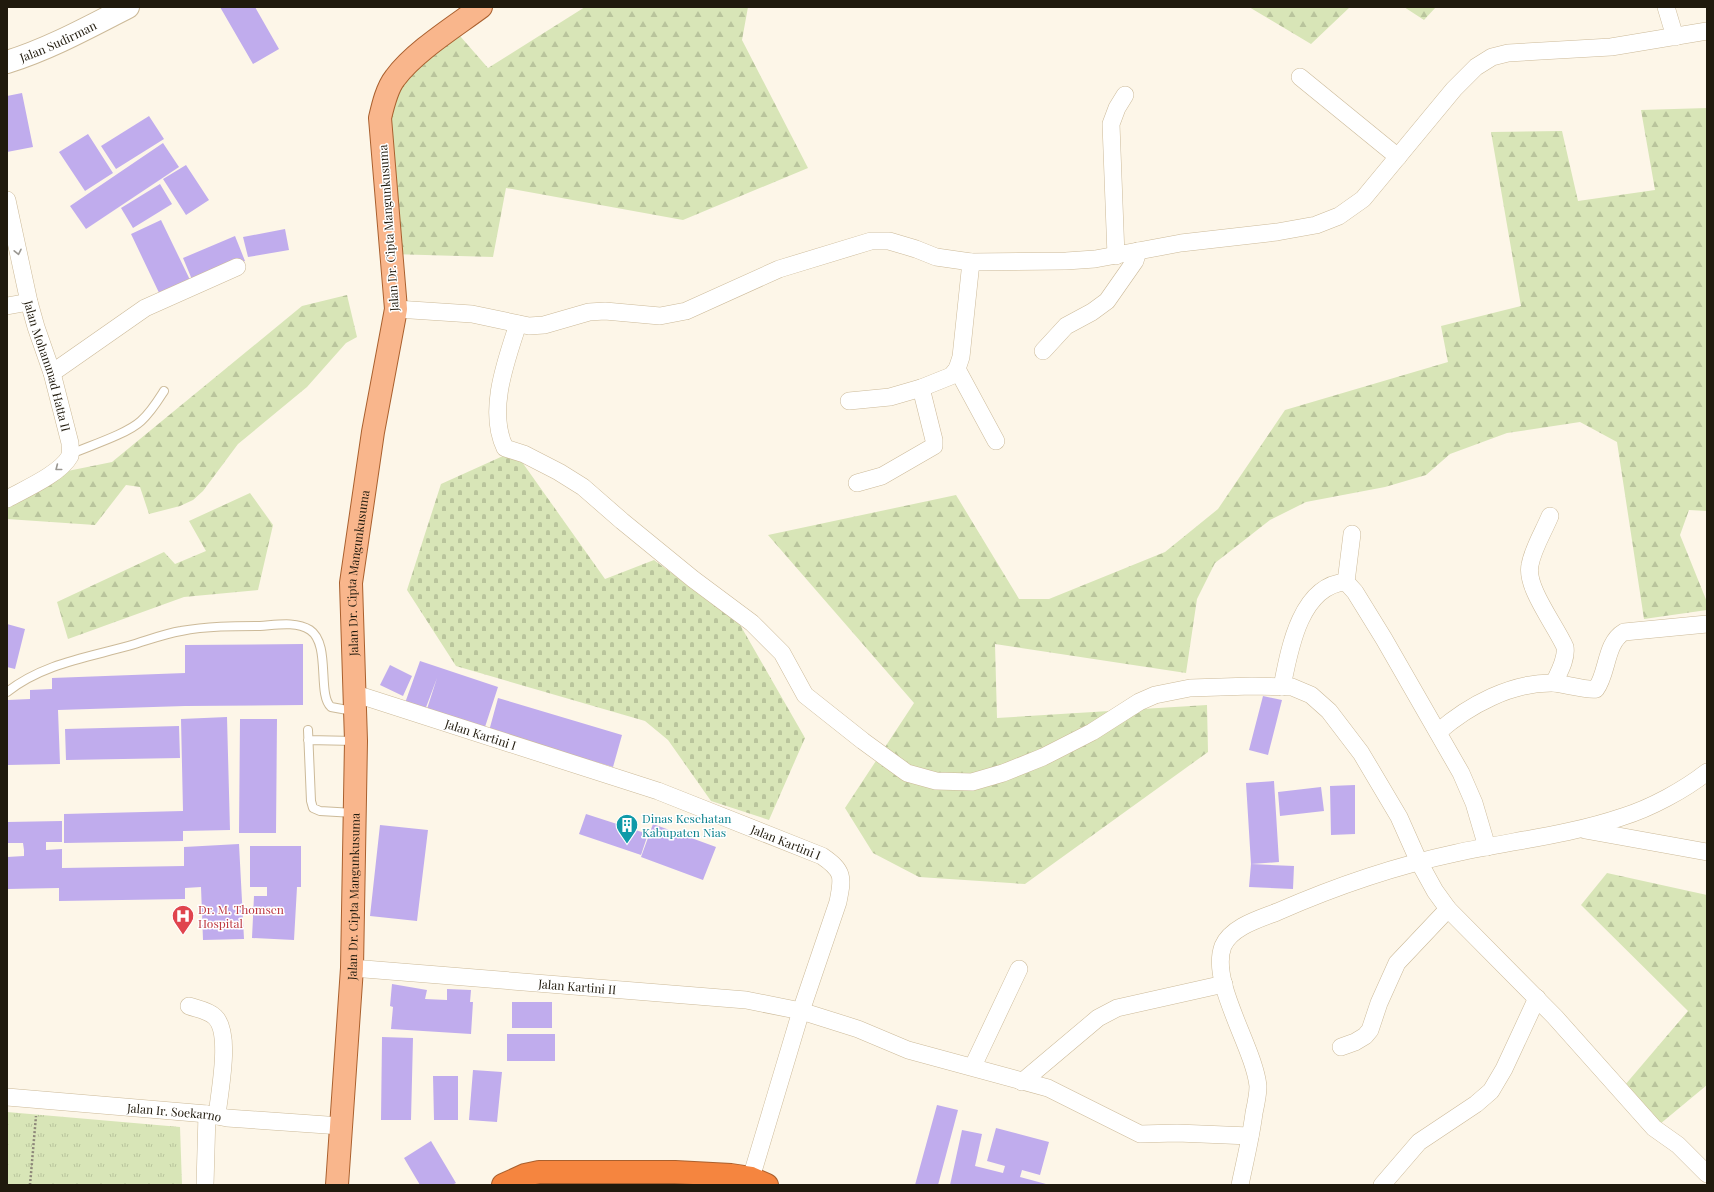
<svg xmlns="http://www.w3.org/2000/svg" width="1714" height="1192" font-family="'Playfair Display',serif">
<defs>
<pattern id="forest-firs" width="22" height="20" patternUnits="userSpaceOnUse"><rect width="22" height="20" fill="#d8e5b7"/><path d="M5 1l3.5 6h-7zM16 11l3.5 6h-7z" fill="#b9c49c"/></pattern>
<pattern id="cemetery-stones" width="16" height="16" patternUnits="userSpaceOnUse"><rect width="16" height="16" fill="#d8e5b7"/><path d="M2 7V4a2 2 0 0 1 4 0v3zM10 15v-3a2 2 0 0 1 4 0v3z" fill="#b9c49c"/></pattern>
<pattern id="park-tufts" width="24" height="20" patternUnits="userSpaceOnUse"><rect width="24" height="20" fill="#d8e5b7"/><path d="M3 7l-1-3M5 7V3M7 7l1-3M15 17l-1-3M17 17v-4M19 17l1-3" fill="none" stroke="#b9c49c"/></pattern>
</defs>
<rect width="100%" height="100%" fill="#fdf6e8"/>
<path fill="url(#forest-firs)" d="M585 7H748L742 40 808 168 683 220 506 188 493 257 391 254 385 100 453 28 488 68Z
M1249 7H1350L1311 44Z
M1404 7H1436L1424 20Z
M1707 108V511L1689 510 1680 535 1707 602V610L1644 619 1617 442 1580 422 1507 433 1450 454 1426 475 1385 487 1306 502 1270 520 1215 563 1197 599 1186 673 995 644 997 718 1207 705 1208 752 1025 884 919 877 873 853 845 808 914 703 768 535 956 495 1019 599H1049L1165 552 1218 509 1285 410 1448 362 1441 326 1521 306 1491 132 1562 131 1578 201 1655 190 1641 110Z
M347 295 357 337 346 343 307 387 238 444 203 491 193 500 180 506 149 514 140 487 126 485 95 525 7 519V499L48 475 112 462 302 306Z
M250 493 273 525 258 590 184 597 68 639 57 602 164 552 175 564 206 551 189 521Z
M1607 873 1707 895V1085L1660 1124 1625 1085 1688 1011 1581 905Z"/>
<path fill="url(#cemetery-stones)" d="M503 456 522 462 605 579 654 560 739 623 805 738 769 820 711 801 668 740 645 721 456 666 407 590 441 484Z"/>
<path fill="url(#park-tufts)" d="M7 1112 180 1127 182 1185H7Z"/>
<path fill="#c0aced" d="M220 7H255L279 49 253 64Z
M22 93 33 147 7 152V96Z
M149 116 164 139 116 169 101 146Z
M88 134 113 173 85 191 59 152Z
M163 143 179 167 86 229 70 206Z
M186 165 209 200 186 215 163 179Z
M160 184 172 204 133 228 121 208Z
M161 220 192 284 162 299 131 234Z
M285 229 289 250 248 257 243 237Z
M235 236 245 261 193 282 183 258Z
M7 624 25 629 15 669 7 667Z
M303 644V705L185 706 58 710 60 764 7 765 8 700 30 699V690L52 689V678L185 673V645Z
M420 661 498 687 485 727 427 709 437 678 425 710 405 703Z
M390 665 412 676 403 696 380 685Z
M1263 696 1282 700 1268 755 1249 750Z
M498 698 622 735 613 767 489 731Z
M227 717 230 830 183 831V841L64 843V814L183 811 181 719Z
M240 719H277L276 833H239Z
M179 726 180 758 66 760 65 729Z
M1274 781 1279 862 1251 864 1294 866 1293 889 1249 887 1251 864 1246 783Z
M1355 785V834L1331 835 1330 786Z
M1321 787 1324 811 1280 816 1278 792Z
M586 814 648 834 641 855 579 834Z
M62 821V842H46V850L62 849V868L184 866V847L239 844 244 939 203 940 201 887 185 888V899L59 901V888L7 889V857L24 856V850L23 843H7V822Z
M653 824 716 847 703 880 641 857Z
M380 825 428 830 417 921 370 916Z
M250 846H301V887H297L294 940 252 938 254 896H267V887H250Z
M392 984 427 990 425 999 447 1000V989L471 990 470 1002H473L471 1034 391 1029 393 1007 390 1006Z
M512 1002H552V1028H512Z
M507 1034H555V1061H507Z
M382 1037 413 1038 411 1120H381Z
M473 1070 502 1072 497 1122 469 1120Z
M433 1076H458V1120H434Z
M937 1105 958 1110 938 1185H915Z
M996 1128 1049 1142 1040 1175 1022 1170 1020 1177 1046 1184 1045 1185H950L962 1130 982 1134 975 1166 1003 1173 1005 1166 987 1161Z
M431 1141 456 1183 452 1185H420L404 1158Z"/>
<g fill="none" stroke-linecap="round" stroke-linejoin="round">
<g stroke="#ccba99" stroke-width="10">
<path id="lane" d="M71 454C89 446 127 434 141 421 151 412 157 402 164 391
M7 692C43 664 85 658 128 646 146 641 163 634 181 631 207 626 234 626 260 626 276 625 296 621 310 630 331 644 317 695 331 707L353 711
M308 730 311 801 313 808 320 811 354 813
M308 740 355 741"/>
</g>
<g stroke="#ccba99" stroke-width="18">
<g id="street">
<path d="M1666 7 1675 37"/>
<path d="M1300 77 1398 157"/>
<path id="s1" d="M7 200 29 302 36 327 52 373 70 443C70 447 71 452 70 456 60 474 25 489 7 499"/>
<path d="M1116 256 1111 124 1117 108 1125 95"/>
<path d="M7 306 29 302"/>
<path d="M396 309 472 314 529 326 544 325 589 312 605 311 660 316 686 311 779 269 871 241H889L916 249 936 257 971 262 1066 261 1095 259 1181 243 1277 232 1316 225 1339 216 1363 199 1454 89 1476 67 1492 57 1508 53 1611 47 1707 31"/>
<path d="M518 324C506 361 487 411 505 448L524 454 559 472 583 487 622 521 693 579 752 623 782 653 805 695 863 741 907 773 936 781 972 782 1003 773 1043 757 1092 732 1139 702 1155 695 1190 688 1252 686 1292 687 1311 695 1329 711 1361 753 1399 817 1419 862 1435 891 1448 909 1555 1017 1654 1128 1678 1145 1707 1174"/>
<path d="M1043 351 1066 326 1092 312 1107 301 1135 261 1138 251"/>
<path d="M957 369 996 441"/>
<path d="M52 373 145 308 237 267"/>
<path d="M849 401 890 397 921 388 951 376 957 369 961 357 971 262"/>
<path d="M857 483 882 476 934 446V440L921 388"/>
<path d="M1550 516C1544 531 1533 548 1530 565 1525 587 1556 626 1565 647 1567 659 1559 672 1554 683"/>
<path d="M1346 582 1352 534"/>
<path d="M1282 687C1289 651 1300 585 1346 582L1355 592 1384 639 1461 773 1474 803 1487 847"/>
<path id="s2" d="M356 694 658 791 822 856C844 871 843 877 838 902L801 1011 751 1178"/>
<path d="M1438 732C1469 705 1512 682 1554 683 1564 684 1589 691 1596 689 1608 673 1605 643 1624 632L1707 624"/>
<path d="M1585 830 1707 852"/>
<path id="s3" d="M352 968 746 1000 801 1011 858 1029 908 1050 1048 1088 1140 1134 1177 1133 1250 1136"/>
<path d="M189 1006C197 1009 208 1010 215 1017 232 1033 219 1093 217 1116"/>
<path d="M1341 1047 1355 1042 1365 1036 1370 1030 1379 1003 1397 963 1448 909"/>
<path d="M973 1066 1019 969"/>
<path d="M1022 1082 1098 1018 1117 1008 1224 984"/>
<path id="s4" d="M7 1097 207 1114 227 1118 341 1126"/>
<path d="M205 1185 207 1114"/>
<path d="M1240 1185C1245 1161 1251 1137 1254 1113 1256 1104 1258 1095 1258 1086 1254 1047 1209 982 1223 946 1231 927 1259 919 1277 912 1334 887 1395 866 1456 853 1511 841 1569 835 1622 817 1651 808 1684 790 1707 772"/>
<path d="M1382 1185 1419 1142 1476 1104 1491 1091 1504 1069 1537 998"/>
</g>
</g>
<g stroke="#ccba99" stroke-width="24">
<g id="secondary">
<path id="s5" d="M7 62C49 49 89 27 128 7"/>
</g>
</g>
<g stroke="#aa602e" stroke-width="24">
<g id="primary">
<path id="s6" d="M337 1185 352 968 356 741 351 583 373 432 396 309 380 118C383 105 387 88 395 78 414 52 454 27 481 7"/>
</g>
</g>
<g stroke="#aa602e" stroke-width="24">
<path id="highway" d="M503 1185 525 1175 539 1172H675L731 1175 751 1178 767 1185"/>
</g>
<path stroke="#8d8779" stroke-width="2.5" stroke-dasharray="2 2" stroke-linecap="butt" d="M30 1185 36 1116"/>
<use href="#lane" stroke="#fff" stroke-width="8"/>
<use href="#street" stroke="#fff" stroke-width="17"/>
<use href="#secondary" stroke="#fff" stroke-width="22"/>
<use href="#primary" stroke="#f9b68c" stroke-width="22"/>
<use href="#highway" stroke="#f5853f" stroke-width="22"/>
</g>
<defs><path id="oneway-chevron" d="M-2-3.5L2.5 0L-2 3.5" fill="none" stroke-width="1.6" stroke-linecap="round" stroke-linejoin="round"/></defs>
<g stroke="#9b9892">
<use href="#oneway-chevron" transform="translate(18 252) rotate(78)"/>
<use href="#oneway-chevron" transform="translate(58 468) rotate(142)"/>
</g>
<defs>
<g id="building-pin" transform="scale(1.15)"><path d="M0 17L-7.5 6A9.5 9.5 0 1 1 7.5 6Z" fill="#0f9aa8" stroke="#fff"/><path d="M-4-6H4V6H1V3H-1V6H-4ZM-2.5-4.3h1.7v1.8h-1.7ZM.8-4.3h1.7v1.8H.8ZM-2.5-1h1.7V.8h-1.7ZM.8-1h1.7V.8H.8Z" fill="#fff"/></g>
<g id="hospital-pin" transform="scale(1.15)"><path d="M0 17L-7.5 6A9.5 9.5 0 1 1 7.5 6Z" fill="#e0444e" stroke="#fff"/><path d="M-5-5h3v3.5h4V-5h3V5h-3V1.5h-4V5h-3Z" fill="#fff"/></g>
</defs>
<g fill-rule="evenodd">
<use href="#building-pin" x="627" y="825"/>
<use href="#hospital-pin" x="183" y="916"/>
</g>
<g text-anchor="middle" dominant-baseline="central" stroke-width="3" stroke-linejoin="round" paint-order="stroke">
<g font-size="12" fill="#201a0d" stroke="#fff">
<text stroke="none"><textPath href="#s5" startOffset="55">Jalan Sudirman</textPath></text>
<text transform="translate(388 228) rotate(-94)">Jalan Dr. Cipta Mangunkusuma</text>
<text stroke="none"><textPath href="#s1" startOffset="171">Jalan Mohammad Hatta II</textPath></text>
<text stroke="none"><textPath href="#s6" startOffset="613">Jalan Dr. Cipta Mangunkusuma</textPath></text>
<text stroke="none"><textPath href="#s2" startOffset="131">Jalan Kartini I</textPath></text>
<text stroke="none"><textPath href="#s2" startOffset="455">Jalan Kartini I</textPath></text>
<text stroke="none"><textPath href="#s6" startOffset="289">Jalan Dr. Cipta Mangunkusuma</textPath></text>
<text stroke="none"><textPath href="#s3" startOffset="226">Jalan Kartini II</textPath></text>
<text stroke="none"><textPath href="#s4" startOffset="168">Jalan Ir. Soekarno</textPath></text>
</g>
<g font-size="12" fill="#0d838f" stroke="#fff" text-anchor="start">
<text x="642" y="818">Dinas Kesehatan<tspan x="642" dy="14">Kabupaten Nias</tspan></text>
</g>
<g font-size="12" fill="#be3a42" stroke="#fff" text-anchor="start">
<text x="198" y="909">Dr. M. Thomsen<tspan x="198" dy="14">Hospital</tspan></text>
</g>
</g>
<rect width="1714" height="1192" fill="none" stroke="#201a0d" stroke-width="16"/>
</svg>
